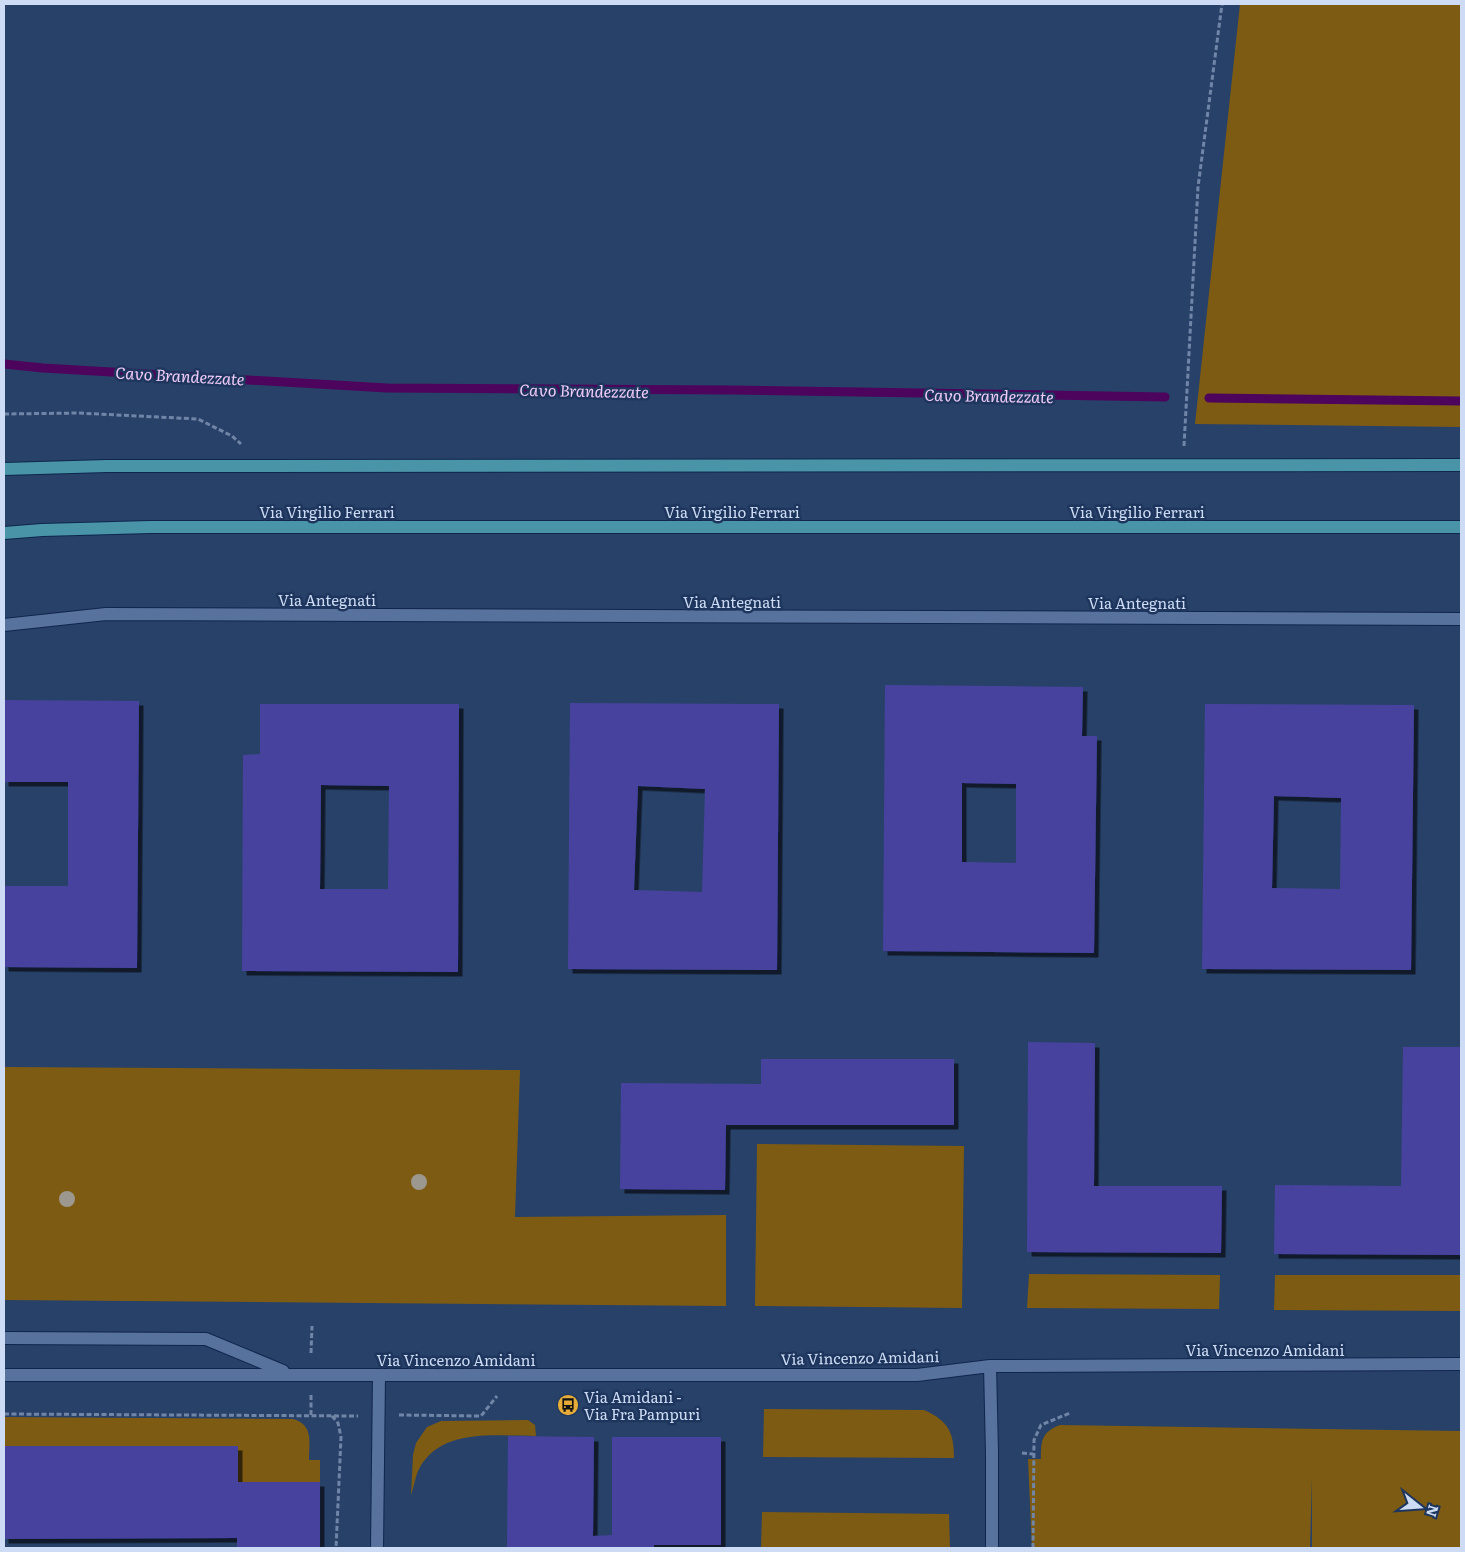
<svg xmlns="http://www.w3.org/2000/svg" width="1465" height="1552" font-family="Literata,serif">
<defs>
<filter id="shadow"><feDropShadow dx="4.5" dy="4.5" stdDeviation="0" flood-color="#0009"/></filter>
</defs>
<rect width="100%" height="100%" fill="#284168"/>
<path fill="#7e5b13" d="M1240 4H1461V427L1195 424Z
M4 1067 520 1070 515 1217 726 1215V1306L4 1300Z
M757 1144 964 1146 962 1308 755 1306Z
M1029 1274 1220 1275 1219 1309 1027 1308Z
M1275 1275H1461V1311L1274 1310Z
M764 1409 924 1410C949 1421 954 1433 954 1458L763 1457Z
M4 1417 293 1419C314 1425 309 1442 309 1460H320V1482H238V1446H4Z
M528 1420 535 1425 536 1436C496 1436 441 1427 419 1469 415 1477 414 1487 411 1495L413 1455 416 1443 427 1427 441 1421Z
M1060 1425 1461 1431V1548H1312V1477L1310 1548H1032L1028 1459H1041C1041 1442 1041 1432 1060 1425Z
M762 1512 949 1514 950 1548H761Z"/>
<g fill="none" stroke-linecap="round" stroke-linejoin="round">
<path stroke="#4d045c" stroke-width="9" d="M4 364 43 368 387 388 732 390 1165 397
M1209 398 1461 401"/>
</g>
<path fill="#46439e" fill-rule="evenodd" filter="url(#shadow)" d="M885 685 1083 687 1082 736H1097L1094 953 883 951ZM962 783 1016 784V863L962 862Z
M4 700 139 701 137 968 4 967V886H68V782H4Z
M570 703 779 704 777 970 568 969ZM638 786 705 789 702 892 634 890Z
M260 704H459L458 972 242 971 243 755 260 754ZM321 785 389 786 388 889H320Z
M1205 704 1414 705 1411 970 1202 969ZM1274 796 1341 798 1340 889 1272 888Z
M1028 1042 1095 1043 1094 1186H1222L1221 1253 1027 1252Z
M1403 1047H1461V1255L1274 1254 1275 1185 1401 1186Z
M761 1059H954V1125H726L725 1190 620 1189 621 1083 761 1084Z
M508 1436 594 1437 593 1536 612 1535V1437H721V1545H654V1548H507Z
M4 1446H238V1482H320V1548H237V1538L4 1539Z"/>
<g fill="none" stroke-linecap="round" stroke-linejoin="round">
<g stroke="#0f264c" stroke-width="14">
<path id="street" d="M4 625 106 614 1461 619
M4 1338 206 1339 283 1371
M990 1366 992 1453V1548
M4 1375H917L990 1366 1461 1364
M377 1548 379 1375"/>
</g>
<g stroke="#0f264c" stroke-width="14">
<path id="primary" d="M4 469 107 466 1461 465
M4 533 42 530 150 527H1461"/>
</g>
<path stroke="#7185a6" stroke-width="3" stroke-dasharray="5 2.5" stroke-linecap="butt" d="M4 414 79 413 198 419 232 436 241 444
M1184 446 1198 187 1222 4
M311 1353 312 1326
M4 1414 358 1416
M311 1415V1394
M399 1415 481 1416 497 1396
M332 1416 338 1423 341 1437 336 1548
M1022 1453 1033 1454
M1033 1548 1034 1440 1041 1425 1070 1413"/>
<use href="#street" stroke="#58729e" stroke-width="12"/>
<use href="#primary" stroke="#4a94a8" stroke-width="12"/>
</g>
<g fill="#9d988f">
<circle cx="419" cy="1182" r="8"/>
<circle cx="67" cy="1199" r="8"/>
</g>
<defs>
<g id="bus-disc" transform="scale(1.125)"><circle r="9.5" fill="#e7ac37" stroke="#1e365d"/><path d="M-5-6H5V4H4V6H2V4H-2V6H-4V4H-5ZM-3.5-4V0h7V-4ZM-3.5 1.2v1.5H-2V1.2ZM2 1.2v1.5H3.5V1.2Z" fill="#111"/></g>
</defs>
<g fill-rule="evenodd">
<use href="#bus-disc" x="568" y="1405"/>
</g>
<g text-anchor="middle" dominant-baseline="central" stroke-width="5" stroke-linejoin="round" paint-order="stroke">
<g font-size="15" fill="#cddcf4" stroke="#1e365d">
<text x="327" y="511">Via Virgilio Ferrari</text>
<text x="732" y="511">Via Virgilio Ferrari</text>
<text x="1137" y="511">Via Virgilio Ferrari</text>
<text x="327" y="599">Via Antegnati</text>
<text x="732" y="601">Via Antegnati</text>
<text x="1137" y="602">Via Antegnati</text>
<text x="1265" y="1349">Via Vincenzo Amidani</text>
<text transform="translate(860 1357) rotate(-1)">Via Vincenzo Amidani</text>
<text x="456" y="1359">Via Vincenzo Amidani</text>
</g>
<g font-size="15" fill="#cddcf4" stroke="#1e365d" text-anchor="start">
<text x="584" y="1396">Via Amidani -<tspan x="584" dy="17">Via Fra Pampuri</tspan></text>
</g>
<g font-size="16" font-style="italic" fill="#f0ccf8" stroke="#1e365d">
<text transform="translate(180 375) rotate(3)">Cavo Brandezzate</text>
<text transform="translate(584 390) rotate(1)">Cavo Brandezzate</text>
<text transform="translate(989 395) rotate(1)">Cavo Brandezzate</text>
</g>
</g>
<rect width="1465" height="1552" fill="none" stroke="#cddcf4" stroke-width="10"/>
<g transform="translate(1420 1507) rotate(107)" stroke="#1e365d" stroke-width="4" paint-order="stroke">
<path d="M0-4L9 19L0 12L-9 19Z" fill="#cddcf4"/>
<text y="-8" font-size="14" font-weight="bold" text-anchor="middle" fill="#cddcf4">N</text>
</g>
</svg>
